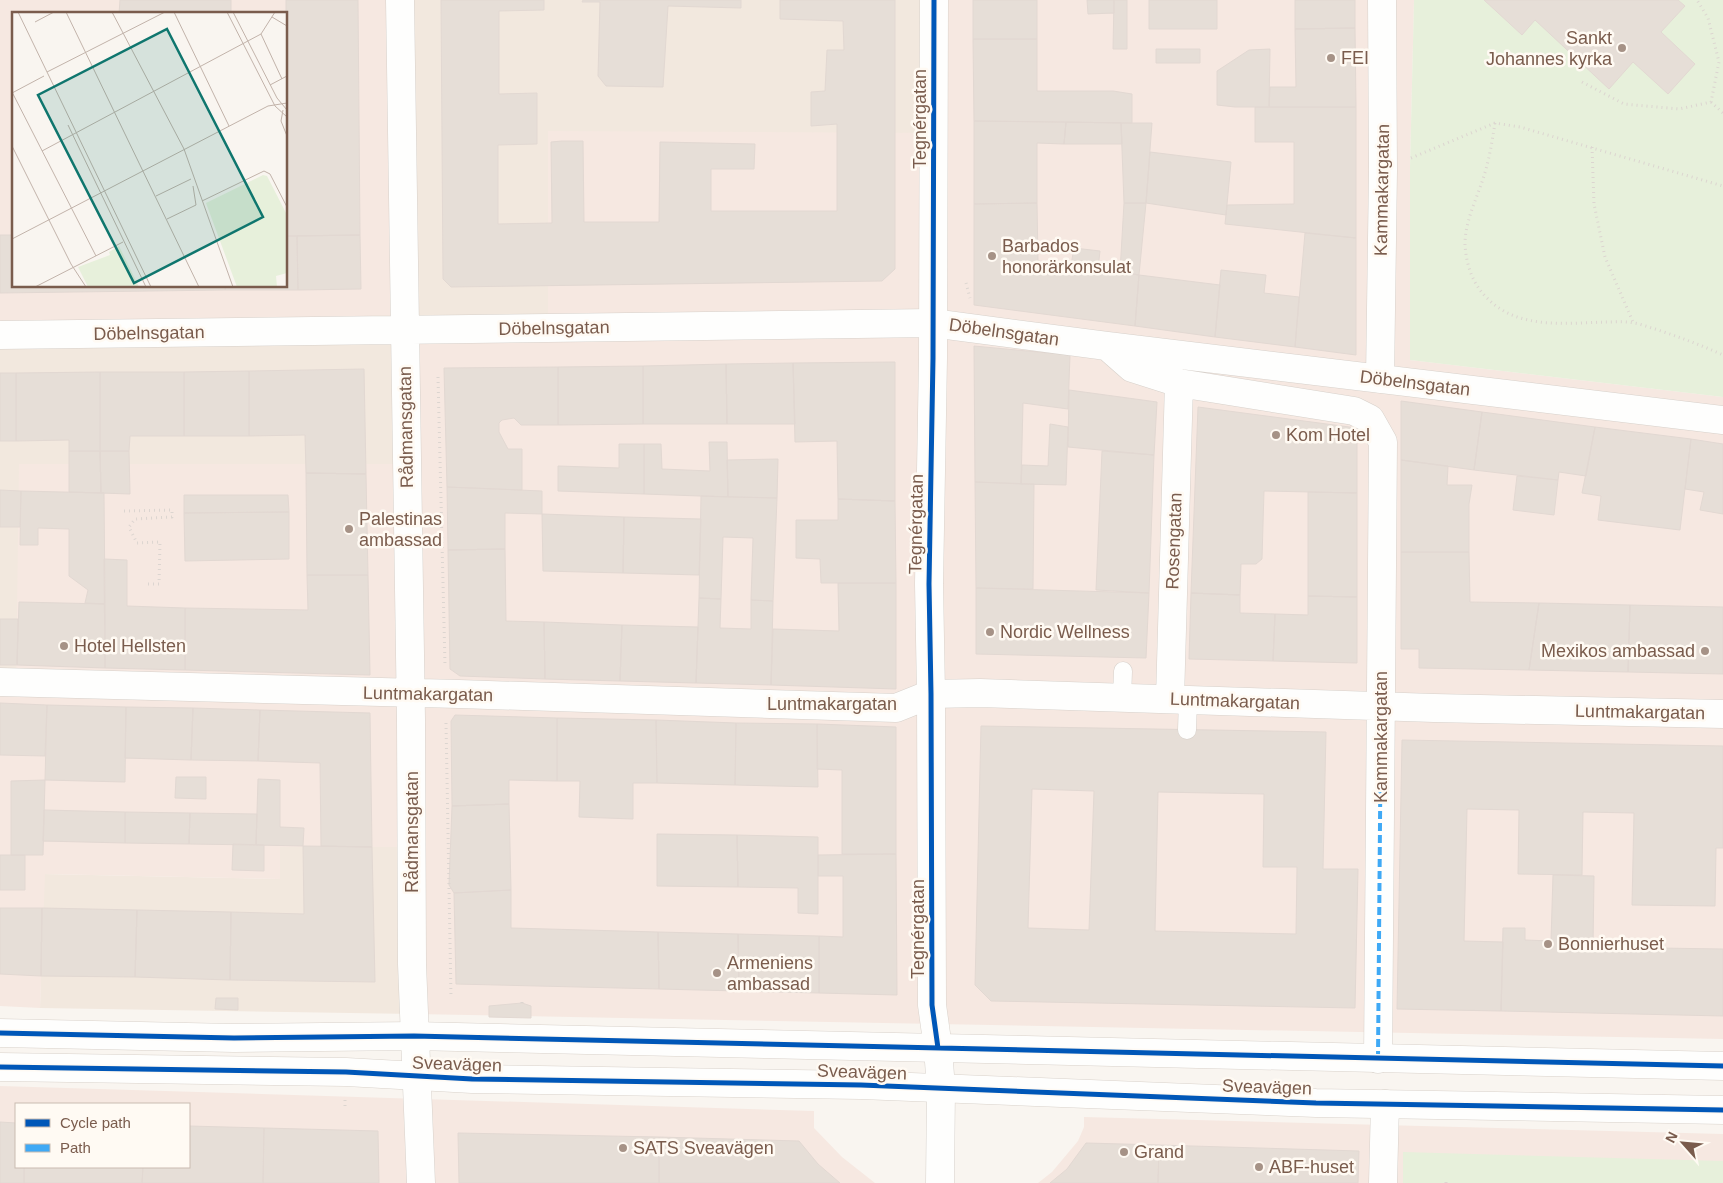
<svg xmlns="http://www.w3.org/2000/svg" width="1723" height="1183" font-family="Helvetica,sans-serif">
<rect width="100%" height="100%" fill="#f9f5f0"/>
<path fill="#f2e8de" d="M404 0H938L937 133 548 333 412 464 16 683H0V338L407 332Z
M280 847H413L414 1014 40 1008 44 874 279 879Z"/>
<path fill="#f6e8e1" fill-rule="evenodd" d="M0 0H403L407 332H548V131L936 133 938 0H1414L1410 167V360L1723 397V1039L414 1014 412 847H280V879L45 874 40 1008 0 1006V683H16L19 464H412L407 333 0 338ZM14 14H286V286H14Z
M0 1086 814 1111V1128L842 1157 875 1183H0ZM16 1104H189V1167H16Z
M1084 1117 1723 1134V1183H1038L1052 1172 1078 1141 1084 1127Z"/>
<path fill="#e7f0db" d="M1414 0H1723V397L1410 360V167Z
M1403 1152 1723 1161V1183H1403Z"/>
<path fill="#e6ded7" stroke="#e2d8d2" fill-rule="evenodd" d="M120 0H231V14H119Z
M286 0H358L360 235 286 236Z
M441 0H544V10L499 11V94L537 93V144L498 145V224L552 223 551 142 562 141H583L584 222H659L660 142 755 144 754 169H711V211H837V124L811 126V92L825 91 827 50H844L843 21 780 19V0H895V269L882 281 451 287 443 279Z
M583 0H741V8L668 6 663 87 606 86 598 76 600 2H582Z
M973 0H1037V39H973Z
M1087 0H1114V13L1088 14Z
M1114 0H1127V49H1113Z
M1149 0H1217V29H1149Z
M1295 0H1355V28L1295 29Z
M1484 0H1678L1685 6 1661 32 1695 64 1668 94 1633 62 1609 89 1535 20 1522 35Z
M1355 28 1356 107H1269L1270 87H1296L1295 29Z
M973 39H1037V91H1113L1132 94V123L974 121Z
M1156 49H1200V63H1156Z
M1270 49 1269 107H1235L1217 105V71L1249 50Z
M1255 107H1356V238L1225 224 1227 205 1294 204V142H1255Z
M974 121 1066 122 1064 144 1037 143V203L974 204Z
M1066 122 1121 123 1122 144H1064Z
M1121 123H1152L1146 203H1124Z
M1150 152 1231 162 1226 215 1146 203Z
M1037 203 1038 261 1071 265 1074 248 1100 251 1098 269 1139 275 1135 326 974 305V204Z
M1124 203H1146L1139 275 1120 272Z
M1305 233 1356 238V355L1295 347Z
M0 235H14V286H226L225 290 0 293Z
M360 235 361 289 298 290 297 236Z
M286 236H297L298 290H225L226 286H286Z
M1221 270 1266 275 1264 293 1299 297 1295 347 1215 337Z
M1139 275 1220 285 1215 337 1135 326Z
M974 346 1070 355 1068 409 1023 403 1021 484 975 482Z
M895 362V501L838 499 837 441 795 442 793 363Z
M793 363 795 424H727L726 364Z
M726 364 727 424H643V366Z
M643 366V424L558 425V367Z
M558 367V425H521L514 418 502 420 499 423V432L508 449H522V490L447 487 444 368Z
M364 369 366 474 306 473 305 435 249 436V371Z
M249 371V436H184V372Z
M100 372V451H69V440L16 441V373Z
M100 372H184V436H130L129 451H100Z
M0 373H16V441H0Z
M1069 390 1157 402 1154 455 1068 447Z
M1401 401 1482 412 1474 470 1401 460Z
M1198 407 1357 428V493L1264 491 1262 559 1256 564H1241L1240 595 1191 593Z
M1482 412 1595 427 1586 476 1559 472 1558 480 1474 470Z
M1050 424 1068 427 1066 485 1021 484 1022 465 1048 466Z
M1595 427 1691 439 1680 530 1598 520 1601 496 1582 493Z
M1691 439 1723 444V514L1700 510 1704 492 1685 489Z
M709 442H727L728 497 644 494V444H661L662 469 710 471Z
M619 444H644V494L558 491V466L619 468Z
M69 451H100L101 493 69 492Z
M100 451H129L130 494 101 493Z
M1102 451 1154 455 1149 593 1096 590Z
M778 459 777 498 728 497 727 460Z
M1401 460 1448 466 1447 485H1472L1469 504V552H1401Z
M306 473 366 474 368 575H307Z
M1517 476 1558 480 1554 515 1513 510Z
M975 482 1034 484 1033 589 976 588Z
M447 487 542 491V514L505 513V549L448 550Z
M0 490 21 491 20 527H0Z
M21 491 104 493 105 604 85 603 88 590 69 576V529L38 528V545H20Z
M1308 492 1357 493V597L1308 596Z
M184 495H288L289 512 184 513Z
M701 496 777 498 773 601 751 600 753 538 723 537 721 599 699 598Z
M838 499 895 501 896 583H821L820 559 796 558V520H838Z
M289 512V559L185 561 184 513Z
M542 514 624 517 623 573 543 571Z
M624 517 701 519 699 575 623 573Z
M505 549 506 621 544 622 545 679 460 676 450 669 448 550Z
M1401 552H1469L1470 602 1539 603 1529 670 1419 668V649H1401Z
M104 559 127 560V606L185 608V670L105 668Z
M307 575H368L370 675 185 670V608L308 610Z
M838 583H896V689L771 685 773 629 839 631Z
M976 588 1149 593 1146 658 976 654Z
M1191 593 1240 595V613L1275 614 1273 661 1189 659Z
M1308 596 1357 597V663L1273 661 1275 614 1308 615Z
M699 598 721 599 720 628 751 629V600L773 601 771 685 696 683Z
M19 602 105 604V668L17 665Z
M1539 603 1630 605 1628 672 1529 670Z
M1630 605 1723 607V674L1628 672Z
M0 619H18L17 665H0Z
M544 622 622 625 620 681 545 679Z
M622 625 698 627 696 683 620 681Z
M0 703 47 705 45 756 0 755Z
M47 705 126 707 125 782 45 780Z
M126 707 193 708 191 760 125 758Z
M193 708 260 710 258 761 191 760Z
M260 710 370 713 372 847 321 846 320 763 258 761Z
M455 715 557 718V781L509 780V804L452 806 451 721Z
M557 718 656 720 657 783H633V819L579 817 580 781H557Z
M656 720 736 723 735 785 657 783Z
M736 723 817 724 818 787 735 785Z
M817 724 896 727V854H842V770L817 769Z
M981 726 1326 732 1323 869H1358L1355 1008 991 1001 975 985ZM1032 789 1094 791 1089 930 1028 928ZM1158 792 1264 794 1263 867H1297L1296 934 1155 931Z
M1402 740 1723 746V848H1716L1715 906 1632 905 1634 813 1583 812 1582 875 1518 874 1519 810 1467 809 1464 941 1503 942 1501 1011 1397 1009Z
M176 777H206V799L175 798Z
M258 779 280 780V827L304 828 303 846 256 845Z
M45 780 43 855H11V781Z
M509 804 511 890 454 893 449 885 452 806Z
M44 810 125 812V843L43 841Z
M125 812 190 813 189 844 125 843Z
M190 813 257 814 256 845 189 844Z
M657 834 737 835 738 887 657 886Z
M737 835 818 837V914L798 913V888L738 887Z
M233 844 264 845V871L232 870Z
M303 846 372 847 375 982 230 980 231 912 304 914Z
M896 854 897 995 819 993V936L843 937V876H818V855Z
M0 855H25V890H0Z
M1553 875 1594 876 1593 947 1723 949V1016L1501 1011 1503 928H1525V940L1551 941Z
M511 890V928L658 932 659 989 456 984 454 893Z
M0 908H42L41 976 0 974Z
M42 908 137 910 135 977 41 976Z
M137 910 231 912 230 980 135 977Z
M658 932 738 934 739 991 659 989Z
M738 934 819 936V993L739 991Z
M216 998H238V1010L215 1009Z
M522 1003 531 1006V1018L489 1017V1006Z
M0 1122 16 1123V1167H24V1183H0Z
M189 1126 264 1128 263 1183H142L143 1167H189Z
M264 1128 378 1131 379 1183H263Z
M458 1133 659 1137V1183H459Z
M659 1137 799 1141 818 1164 840 1183H659Z
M1086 1143 1159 1145 1158 1183H1050L1067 1169Z
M1159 1145 1359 1151 1358 1183H1158Z
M24 1167H143L142 1183H24Z"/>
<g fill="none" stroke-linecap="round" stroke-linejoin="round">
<g stroke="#d7d1cb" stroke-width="19">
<path id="lane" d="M1122 698 1123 671
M1187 730 1188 700"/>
</g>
<g stroke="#d7d1cb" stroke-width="29">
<path id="street" d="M400 0 411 720 412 964 421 1183
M0 335 932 323 1107 346 1723 420
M1107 346 1132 368 1179 383 1354 411 1370 419 1383 442 1378 1059
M1380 379 1383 170 1382 0
M0 682 459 694 896 708 931 694 980 693 1434 708 1723 714
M1170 699 1179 383
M938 1048 941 1089 940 1183
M1383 1183 1385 1104"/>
</g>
<g stroke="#d9d2cb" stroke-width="29">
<path id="secondary" d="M934 0 933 358 929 584 931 694 932 1005 938 1048
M0 1033 234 1038 414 1036 1723 1066
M0 1067 346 1072 472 1079 861 1085 1316 1103 1723 1110"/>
</g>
<path stroke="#dcd5d0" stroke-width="3" stroke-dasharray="1 4" stroke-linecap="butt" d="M1582 82 1624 104 1679 109 1711 102 1719 62 1708 18 1697 0
M1711 102 1723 113
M1495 123C1492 142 1489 161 1483 179 1476 200 1465 222 1465 244 1466 265 1473 285 1488 299 1519 330 1567 323 1607 322 1616 322 1625 321 1634 323 1641 324 1648 327 1655 329 1679 337 1701 345 1723 355
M1592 147 1594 204 1605 257 1633 322
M1411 158 1495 123 1520 127 1723 186
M966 283 970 298
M438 377 445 665
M124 511 172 510V517L135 519 129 527 137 543 160 542 159 584H145
M446 723 451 997
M522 1003V1002
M345 1100V1108
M1446 1183V1180"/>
<use href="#lane" stroke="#fefefd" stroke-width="18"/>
<use href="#street" stroke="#fefefd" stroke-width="28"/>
<use href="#secondary" stroke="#fefefd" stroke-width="28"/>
<path stroke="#3fa9f5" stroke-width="4" stroke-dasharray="8 4" stroke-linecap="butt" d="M1378 1059 1381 706"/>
<g stroke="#fffaf3" stroke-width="8">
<path id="cycleway" d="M934 0 933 358 929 584 931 694 932 1005 938 1048
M0 1033 234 1038 414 1036 1723 1066
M0 1067 346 1072 472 1079 861 1085 1316 1103 1723 1110"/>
</g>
<use href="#cycleway" stroke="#0057b8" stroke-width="5"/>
</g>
<g fill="#a69286" stroke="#fffaf3" stroke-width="2">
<circle cx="1622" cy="48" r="5"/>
<circle cx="1331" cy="58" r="5"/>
<circle cx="992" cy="256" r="5"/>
<circle cx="1276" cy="435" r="5"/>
<circle cx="349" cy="529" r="5"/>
<circle cx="990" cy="632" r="5"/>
<circle cx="64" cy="646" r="5"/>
<circle cx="1705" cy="651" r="5"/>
<circle cx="1548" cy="944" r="5"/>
<circle cx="717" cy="973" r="5"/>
<circle cx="623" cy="1148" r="5"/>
<circle cx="1124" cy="1152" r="5"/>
<circle cx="1259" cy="1167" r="5"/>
</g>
<g text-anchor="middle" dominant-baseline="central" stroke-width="5" stroke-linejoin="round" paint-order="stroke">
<g font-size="18" fill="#7a5c4d" stroke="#fffaf3" text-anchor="start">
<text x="1612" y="38" text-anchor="end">Sankt<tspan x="1612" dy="21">Johannes kyrka</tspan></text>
<text x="1341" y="58">FEI</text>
<text x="1002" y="246">Barbados<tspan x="1002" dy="21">honorärkonsulat</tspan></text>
<text x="1286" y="435">Kom Hotel</text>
<text x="359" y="519">Palestinas<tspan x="359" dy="21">ambassad</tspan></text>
<text x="1000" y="632">Nordic Wellness</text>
<text x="74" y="646">Hotel Hellsten</text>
<text x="1695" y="651" text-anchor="end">Mexikos ambassad</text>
<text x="1558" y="944">Bonnierhuset</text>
<text x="727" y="963">Armeniens<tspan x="727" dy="21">ambassad</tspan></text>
<text x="633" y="1148">SATS Sveavägen</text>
<text x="1134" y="1152">Grand</text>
<text x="1269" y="1167">ABF-huset</text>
</g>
<g font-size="18" fill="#7a5c4d" stroke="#fffaf3">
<text transform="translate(920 119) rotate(-90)">Tegnérgatan</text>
<text transform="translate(1382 190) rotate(-89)">Kammakargatan</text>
<text transform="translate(554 328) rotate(-1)">Döbelnsgatan</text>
<text transform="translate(1004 332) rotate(8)">Döbelnsgatan</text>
<text transform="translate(149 333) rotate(-1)">Döbelnsgatan</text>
<text transform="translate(1415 383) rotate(7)">Döbelnsgatan</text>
<text transform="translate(406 427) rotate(-91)">Rådmansgatan</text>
<text transform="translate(916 524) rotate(-89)">Tegnérgatan</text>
<text transform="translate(1174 541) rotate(-88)">Rosengatan</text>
<text transform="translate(428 694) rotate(1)">Luntmakargatan</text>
<text transform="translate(1235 701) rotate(2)">Luntmakargatan</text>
<text x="832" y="704">Luntmakargatan</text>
<text transform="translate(1640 712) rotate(1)">Luntmakargatan</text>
<text transform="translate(1381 737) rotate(-90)">Kammakargatan</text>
<text transform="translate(412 832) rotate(-90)">Rådmansgatan</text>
<text transform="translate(918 929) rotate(-90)">Tegnérgatan</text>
<text transform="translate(457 1064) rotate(2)">Sveavägen</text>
<text transform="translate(862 1072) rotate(2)">Sveavägen</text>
<text transform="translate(1267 1087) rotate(2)">Sveavägen</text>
</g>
</g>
<g transform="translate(12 12)">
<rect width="275" height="275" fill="#f9f5f0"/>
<path d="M251 163 255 164 274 201 275 261 264 264 265 275H225L194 191ZM107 234 127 275H76L66 255 98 243 97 240Z" fill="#e7f0db"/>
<path fill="none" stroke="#c2b3aa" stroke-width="1" d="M6 0 139 275M54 0 187 275M100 0 172 137 221 275M162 0 217 114M215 0 263 94 275 105M221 0 265 86 275 98M260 5 275 14M23 10 42 0M249 22 270 67M35 60 153 0M258 73 275 64M0 80 84 244M0 81 32 64M271 98 269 109 275 124M56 113 134 275M0 134 59 252 74 275M30 139 249 22 263 0M144 184 179 167M190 189 252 159 258 162 275 195M155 207 184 193 181 174M0 227 256 94 275 91M23 275 111 230"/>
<path fill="#0f766e" fill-opacity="0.15" stroke="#0f766e" stroke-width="2.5" d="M155 17 251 205 122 271 26 83Z"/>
<rect width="275" height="275" fill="none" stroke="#7a5c4d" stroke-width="2.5"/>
</g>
<rect x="15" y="1103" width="175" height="65" fill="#fffaf3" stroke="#cabbb1"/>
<rect x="25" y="1119" width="25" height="8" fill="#0057b8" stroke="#cabbb1"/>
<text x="60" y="1128" font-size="15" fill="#7a5c4d">Cycle path</text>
<rect x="25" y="1144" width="25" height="8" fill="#3fa9f5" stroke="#cabbb1"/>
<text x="60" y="1153" font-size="15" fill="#7a5c4d">Path</text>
<g transform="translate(1683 1143) rotate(297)" stroke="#fffaf3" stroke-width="4" paint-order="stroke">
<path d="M0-4L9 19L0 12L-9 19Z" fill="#7a5c4d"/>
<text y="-8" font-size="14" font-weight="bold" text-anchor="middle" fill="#7a5c4d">N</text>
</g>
</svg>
